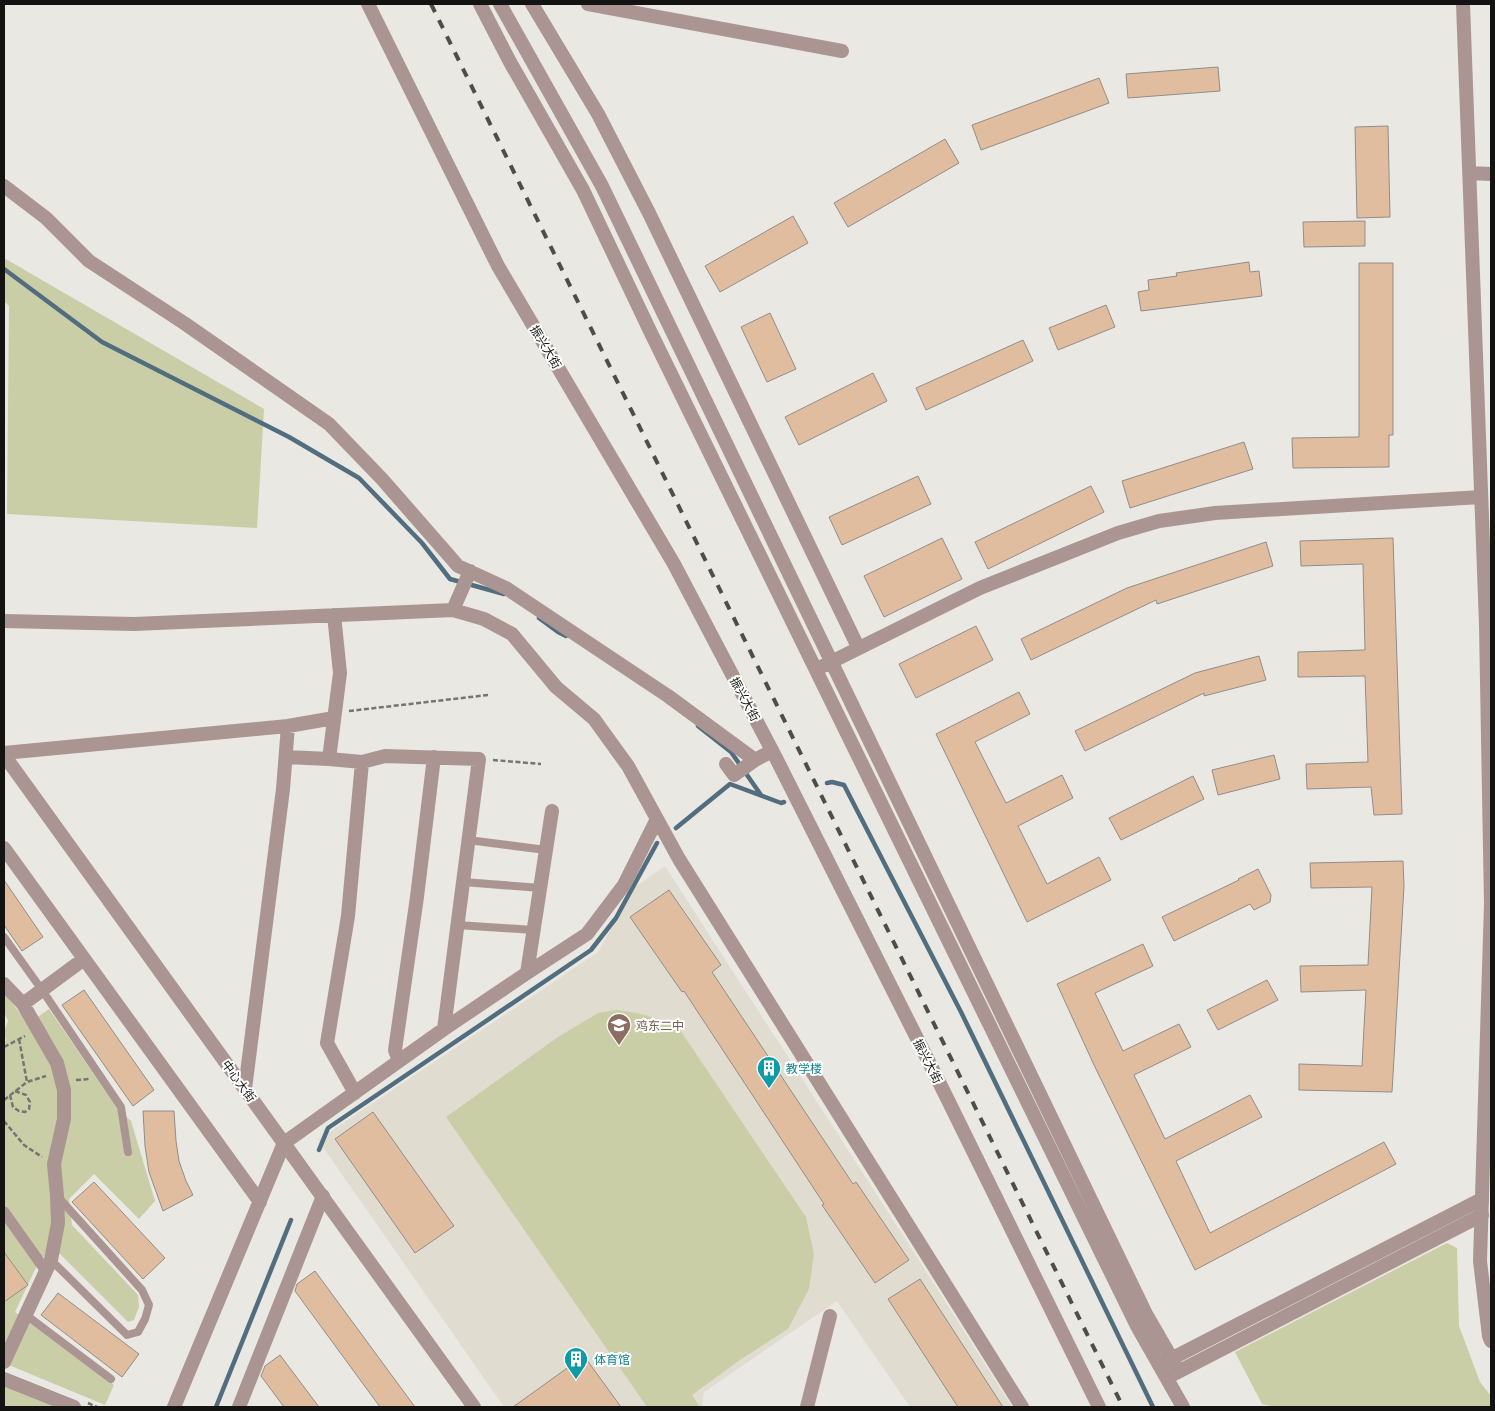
<svg xmlns="http://www.w3.org/2000/svg" width="1495" height="1411" font-family="Quicksand,'Noto Sans SC',sans-serif">
<rect width="100%" height="100%" fill="#e9e8e2"/>
<path fill="#e0ddd0" d="M665 866 922 1265 1012 1407H910L837 1301 704 1392 702 1407H504L318 1140 598 952 635 887Z"/>
<path fill="#cacea7" d="M4 258 264 409 257 528 7 514 9 306 4 301Z
M4 992 28 1024 49 1009 117 1108 131 1121 155 1201 139 1219 94 1174 69 1199 72 1225 138 1295 139 1307 134 1320 128 1322 60 1254 41 1257 15 1312 114 1385 105 1405 4 1363V1042L6 1041 4 1032 8 1021 4 1012Z
M616 1010C639 1012 658 1018 678 1027L806 1217 814 1254 809 1289 788 1329 737 1362 692 1395 700 1407H647L446 1117 558 1037 598 1013Z
M1447 1243 1457 1248 1459 1326 1480 1382 1491 1396V1407H1276L1262 1404 1235 1352Z
M4 1385 56 1407H4Z"/>
<g fill="none" stroke-linecap="round" stroke-linejoin="round">
<path stroke="#516d7e" stroke-width="4.5" d="M4 269 102 342 289 437 359 478 422 543 450 579 504 594
M539 618 558 632 566 636
M698 726 731 752 761 795
M827 783 832 782 844 785 961 1012 1153 1407
M676 828 730 784 781 803 784 802
M319 1150 328 1128 591 950 616 918 657 843
M216 1407 291 1220"/>
</g>
<path fill="#e1bda0" stroke="#928d88" d="M1218 67 1220 91 1128 98 1126 74Z
M1099 78 1109 103 981 150 972 125Z
M1388 126 1390 217 1357 218 1355 127Z
M945 139 959 163 848 227 834 203Z
M793 216 808 243 720 292 705 266Z
M1365 221V246L1304 247 1303 222Z
M1249 262 1250 272 1259 271 1262 296 1141 311 1138 292 1149 290 1148 280 1177 276 1176 273Z
M1359 263H1393V435H1389V467L1293 468 1292 438 1359 437Z
M1106 305 1115 327 1058 350 1049 328Z
M770 313 796 369 767 382 741 327Z
M1023 340 1033 361 926 410 916 388Z
M873 373 887 401 799 445 785 417Z
M1244 442 1253 469 1130 508 1122 481Z
M918 476 931 504 842 545 829 517Z
M1091 486 1104 512 988 569 975 542Z
M942 538 962 579 884 617 864 576Z
M1393 538 1402 814 1374 815 1371 787 1307 789 1306 764 1368 762 1365 676 1298 677V652L1365 650 1363 564 1301 566 1300 541Z
M1266 542 1273 566 1157 604 1156 600 1031 660 1021 639 1127 588Z
M976 626 993 660 916 698 899 664Z
M1259 656 1266 680 1204 696V693L1085 751 1075 731 1195 673Z
M1019 692 1030 714 975 742 1006 803 1062 775 1073 798 1018 826 1047 884 1099 857 1111 880 1027 922 936 734Z
M1274 755 1280 779 1218 795 1212 770Z
M1193 776 1204 799 1121 840 1109 818Z
M1403 861 1404 886 1392 1092 1299 1090V1064L1362 1066 1366 990 1301 992 1300 966 1368 965 1372 887 1311 888 1310 863Z
M1258 869 1271 895 1270 902 1254 910 1250 904 1174 941 1162 917 1239 880 1238 879Z
M4 880 43 937 22 951 4 925Z
M669 890 721 965 712 972 853 1184 856 1182 909 1260 875 1283 822 1205 824 1204 684 991 682 992 630 917Z
M1143 944 1153 966 1095 993 1123 1051 1179 1024 1191 1047 1134 1075 1165 1139 1250 1095 1262 1117 1176 1161 1210 1233 1384 1142 1396 1164 1195 1270 1094 1065 1057 984Z
M1267 980 1278 1000 1218 1030 1207 1010Z
M84 990 154 1090 133 1106 62 1005Z
M143 1111H174L176 1141 179 1161 186 1181 193 1195 163 1211 149 1172 145 1146Z
M373 1112 454 1226 415 1253 335 1139Z
M94 1182 165 1258 143 1279 72 1202Z
M4 1252 28 1285 4 1302Z
M315 1271 415 1407H380L295 1291 297 1284Z
M920 1279 1003 1407H958L888 1299Z
M58 1293 139 1354 122 1377 41 1315Z
M280 1355 319 1407H284L261 1376 265 1366Z
M584 1356 621 1407H513Z"/>
<g fill="none" stroke-linecap="round" stroke-linejoin="round">
<path stroke="#757571" stroke-width="2.5" stroke-dasharray="5 2.5" stroke-linecap="butt" d="M349 711 488 695
M493 760 541 764
M19 1039 27 1082
M4 1047 25 1036
M76 1080 90 1079
M10 1095 13 1107 19 1111 25 1112 29 1109 30 1102 26 1095 15 1091
M4 1100 27 1082 46 1076
M4 1121 24 1145 42 1157
M88 1403 97 1407"/>
<path stroke="#aa9592" stroke-width="8" d="M468 840 546 850
M463 882 541 888
M457 925 534 930
M4 937 42 990 121 1107 128 1152
M51 1260 127 1335 138 1332 145 1319 149 1305 142 1290 59 1198
M26 1315 111 1379"/>
<path stroke="#aa9592" stroke-width="11" d="M4 1212 46 1271"/>
<path stroke="#aa9592" stroke-width="14" d="M480 4 510 62 583 190 651 333 1137 1326 1183 1407
M500 4 602 186 1146 1314 1179 1371
M532 4 598 114 649 213 858 647
M588 4 842 51
M4 186 46 218 89 261 184 323 329 424 382 479 458 566 506 588 668 696 755 760 772 751
M453 610 470 571
M334 615 340 673 329 759 362 762 385 756 479 759 444 1029
M4 621 134 624 453 610 484 619 512 634 556 687 594 719 628 766 679 859 1022 1407
M823 666 980 588 1118 533 1159 521 1215 513 1481 497
M4 753 288 726 334 718
M286 757 329 759
M726 764 734 775 755 760
M4 848 260 1202
M527 973 587 934 624 885 657 819
M4 984 23 1004 57 1063 64 1090V1119L54 1164 57 1196 58 1223 51 1260 4 1362
M23 1004 84 959
M399 1061 395 1050 417 897 434 757
M245 1089 283 789 288 726
M355 1093 327 1043 348 916 362 762
M1165 1362 1482 1199
M1172 1375 1482 1215
M4 1379 74 1407
M174 1407 284 1143 444 1029 527 973 552 811
M239 1407 323 1196
M807 1407 830 1316"/>
<path stroke="#aa9592" stroke-width="14" d="M368 4 498 266 674 564 776 758 943 1090 1099 1407
M1463 4 1486 625 1491 904 1480 1261 1489 1336 1491 1341
M1470 173 1491 174
M4 755 474 1407"/>
<path stroke="#4d4d4a" stroke-width="4" stroke-dasharray="9 9" stroke-linecap="butt" d="M431 4 1123 1407"/>
</g>
<defs>
<g id="school-pin" transform="scale(1.25)"><path d="M0 17L-7.5 6A9.5 9.5 0 1 1 7.5 6Z" fill="#8d6e63" stroke="#fff"/><path d="M0-5L7-2L0 1L-7-2ZM-4 1L0 2.5L4 1V4Q0 6-4 4Z" fill="#fff"/></g>
<g id="building-pin" transform="scale(1.25)"><path d="M0 17L-7.5 6A9.5 9.5 0 1 1 7.5 6Z" fill="#0f9aa8" stroke="#fff"/><path d="M-4-6H4V6H1V3H-1V6H-4ZM-2.5-4.3h1.7v1.8h-1.7ZM.8-4.3h1.7v1.8H.8ZM-2.5-1h1.7V.8h-1.7ZM.8-1h1.7V.8H.8Z" fill="#fff"/></g>
</defs>
<g fill-rule="evenodd">
<use href="#school-pin" x="619" y="1025"/>
<use href="#building-pin" x="769" y="1068"/>
<use href="#building-pin" x="576" y="1359"/>
</g>
<g text-anchor="middle" dominant-baseline="central" stroke-width="4" stroke-linejoin="round" paint-order="stroke">
<g font-size="12" fill="#131311" stroke="#fff">
<text transform="translate(546 347) rotate(59)">振兴大街</text>
<text transform="translate(745 699) rotate(62)">振兴大街</text>
<text transform="translate(928 1061) rotate(63)">振兴大街</text>
<text transform="translate(239 1081) rotate(54)">中心大街</text>
</g>
<g font-size="12" fill="#785e54" stroke="#fff" text-anchor="start">
<text x="636" y="1025">鸡东二中</text>
</g>
<g font-size="12" fill="#0d838f" stroke="#fff" text-anchor="start">
<text x="786" y="1068">教学楼</text>
<text x="594" y="1359">体育馆</text>
</g>
</g>
<rect width="1495" height="1411" fill="none" stroke="#131311" stroke-width="10"/>
</svg>
